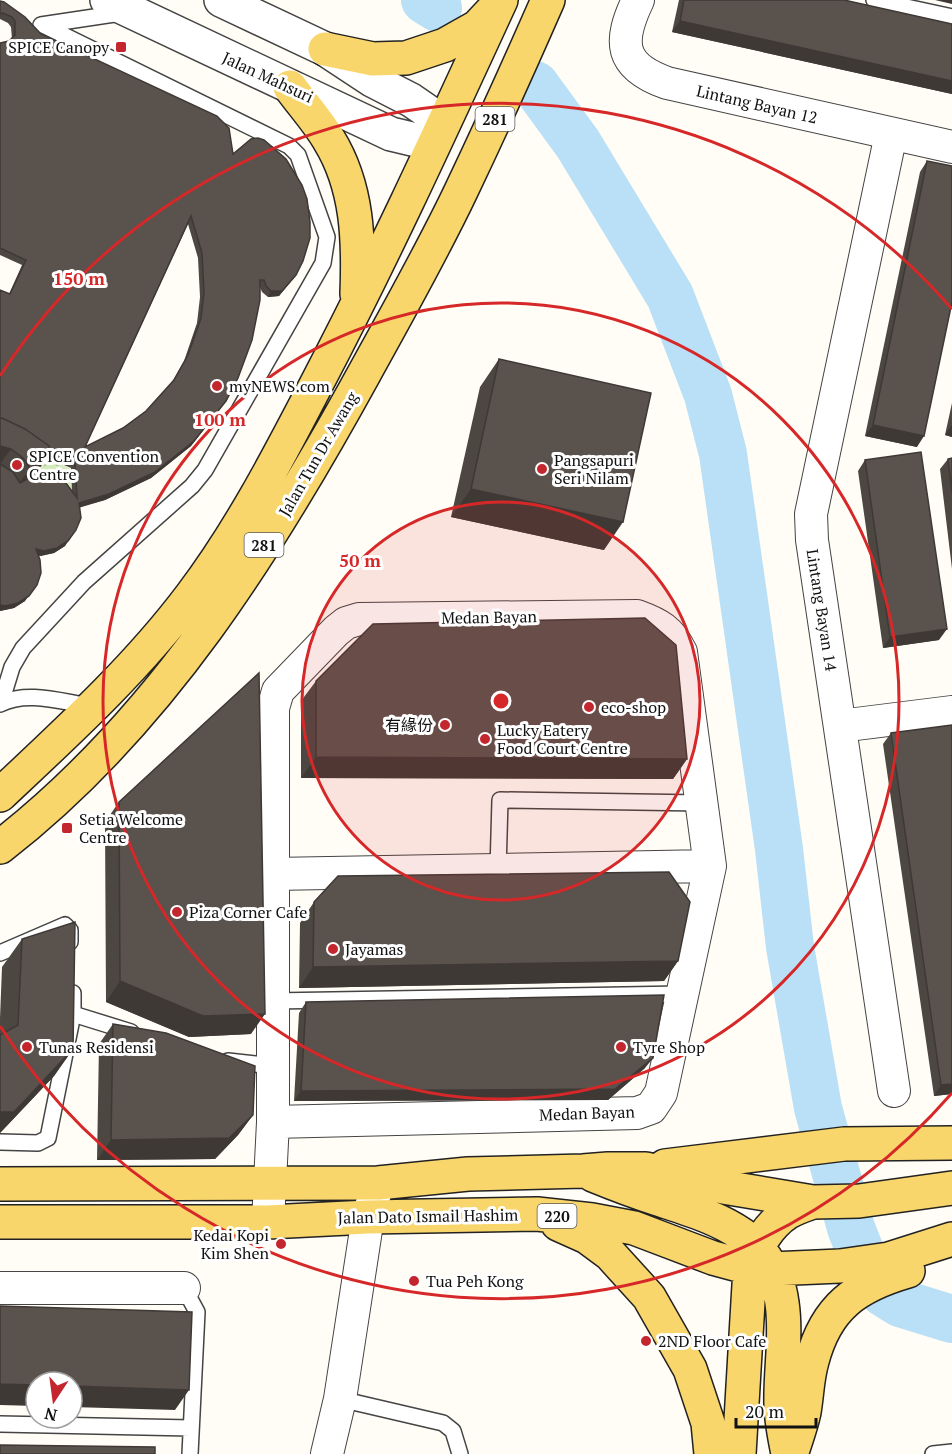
<svg xmlns="http://www.w3.org/2000/svg" width="952" height="1454" font-family="'PT Serif','Noto Sans SC',serif">
<defs>
<pattern id="park-dots" width="8" height="8" patternUnits="userSpaceOnUse" patternTransform="scale(1.5)"><rect width="8" height="8" fill="#d5ebbd"/><path d="M2 2h.1M6 6h.1" fill="none" stroke="#b6c8a1" stroke-width="1.8" stroke-linecap="round"/></pattern>
</defs>
<rect width="100%" height="100%" fill="#fffdf5"/>
<path fill="url(#park-dots)" d="M0 436 71 469 73 504 25 483Z"/>
<g fill="none" stroke-linecap="round" stroke-linejoin="round">
<path stroke="#3f96cf" stroke-width="8" d="M901 1323 907 1305"/>
<path stroke="#b9e0f7" stroke-width="48" d="M425 0 438 8
M535 85 578 144 670 296 708 395 723 454 779 849 790 947 818 1108 851 1228 869 1274 884 1293 900 1303 952 1319"/>
<g stroke="#444" stroke-width="18">
<path id="service" d="M874 0 952 17
M41 25 121 13
M1 703 12 667 23 648 84 582 192 486 205 470 323 263 327 237 298 155 289 146 43 25
M0 704C27 690 62 702 91 706
M498 870 500 800 701 803
M0 953 65 925 70 930V942
M273 1001 682 994
M73 1014 131 1032
M228 1061 273 1066
M0 1142 38 1143 48 1138 73 1014V993
M184 1288 197 1312 190 1454
M340 1399 443 1423 453 1431 460 1454
M0 1424 191 1428
M933 1454 952 1452"/>
</g>
<g stroke="#444" stroke-width="34">
<path id="minor" d="M638 0C618 42 619 66 667 83L952 147
M891 134 811 514 812 540 894 1091
M840 726 952 712
M273 874 710 866
M268 1222 273 1122V708L278 691 336 631 346 623 359 619 637 616C659 624 670 630 681 652L710 866 661 1093 651 1108 637 1113 273 1122
M0 1288H184
M327 1454 340 1399 368 1217 378 1183"/>
</g>
<g stroke="#444" stroke-width="36">
<path id="tertiary" d="M107 0 391 134 433 144
M221 0 325 49 372 80 411 100 443 122"/>
</g>
<g stroke="#222" stroke-width="36">
<path id="primary" d="M325 49 373 59 406 58 445 45 477 27 493 10
M290 87C303 105 318 121 329 140 358 187 359 241 357 294
M0 795C67 732 136 669 191 596 241 530 279 456 317 383 383 257 442 128 501 0
M0 847C160 723 269 547 365 372 398 312 432 252 461 191 491 128 520 64 548 0
M665 1166 844 1144 952 1143
M593 1175C615 1184 636 1192 658 1199 715 1218 773 1233 782 1303 787 1336 780 1371 781 1404 781 1421 785 1438 788 1454
M0 1184 378 1183 468 1174 583 1171 608 1169H646L723 1187 813 1202 859 1201 952 1188
M0 1222H268L368 1217 537 1214 592 1220 634 1228 713 1258 750 1268 771 1269 840 1266 889 1259 952 1239
M558 1224 587 1237 610 1254 649 1297 690 1369 708 1423 711 1454
M792 1452C796 1439 801 1426 804 1412 807 1395 807 1378 812 1361 826 1307 856 1286 908 1271
M739 1454 750 1268C754 1248 770 1224 787 1213 795 1208 804 1205 813 1202"/>
</g>
<use href="#service" stroke="#fff" stroke-width="15"/>
<use href="#minor" stroke="#fff" stroke-width="32"/>
<use href="#tertiary" stroke="#fff" stroke-width="33"/>
<use href="#primary" stroke="#f9d66b" stroke-width="33"/>
</g>
<path fill="#4d4742" fill-rule="evenodd" d="M679 0H844L952 24V94L672 32Z
M0 1 41 34 233 154 296 275 279 296 268 297 262 292 260 287 222 406 191 446 151 478 105 500 79 507 65 546 54 553 38 556 25 601 14 608 0 611V290L9 294 22 265 0 255V43L9 41 12 39 11 27 8 23 0 19ZM188 224 198 258 200 297 197 323 184 361 172 382 146 411 123 428 85 447ZM47 458 71 468 72 491 33 477Z
M927 161 917 447 865 436 920 172Z
M499 359 604 550 451 517 480 387Z
M952 403V437L945 435Z
M952 458V569L940 469 948 459Z
M865 460 939 640 883 648 858 471Z
M316 681 687 759 673 779 301 778V701Z
M952 725V1094L934 1096 883 744 891 733Z
M119 802 251 1034 189 1037 106 1002 105 822Z
M314 902 678 961 664 981 299 988 300 923Z
M22 939 73 1049 54 1076 0 1133V1018L2 967Z
M306 1002 645 1068 608 1100 294 1101 299 1013Z
M113 1024 253 1115 238 1135 215 1159 97 1160 99 1044Z"/>
<path fill="#3f3936" d="M935 0H952V4Z
M680 21 952 81V94L672 32Z
M296 275 279 296 268 297 271 291Z
M222 406 191 446 151 478 105 500 75 509 79 503Z
M873 425 924 436 917 447 865 436Z
M952 425V437L945 435Z
M0 446 11 449 0 464Z
M47 457 33 477 16 488 30 468Z
M471 489 623 522 604 550 451 517Z
M76 530 65 546 54 553 41 556 32 555 36 549Z
M37 585 25 601 14 608 0 611V605Z
M947 629 939 640 883 648 890 637Z
M316 757 687 759 673 779 301 778Z
M678 961 664 981 299 988 313 967Z
M120 981 265 1014 251 1034 189 1037 106 1002Z
M73 1049 54 1076 0 1133V1112Z
M653 1058 645 1068 608 1100 294 1101 301 1091Z
M952 1084V1094L934 1096 941 1085Z
M253 1115 238 1135 215 1159 97 1160 111 1140Z
M0 1384 36 1385V1406L0 1405Z
M72 1386 189 1390 175 1410 72 1407Z"/>
<path fill="#5a524d" stroke="#3f3936" stroke-width="1.5" fill-rule="evenodd" d="M684 0H844L952 24V81L680 21Z
M0 1 4 2 25 17 41 34 217 116 229 128 233 154 251 139 258 138 264 140 286 159 302 185 307 199 310 222V238L303 261 296 275 282 291H271L266 286 264 280H260V300L252 340 238 378 226 401 194 441 155 472 109 494 79 503 81 518 76 530 68 541 57 548 44 551 36 549 40 560 41 573 37 585 29 596 18 603 5 606 0 605V464L13 472 20 483 29 478 41 475 54 477 66 483 77 498 75 463 50 452 49 446 25 429 2 418 0 419V290L10 294 26 260 0 248V43L9 41 15 35V21L12 17 3 13 0 14ZM191 216 202 253 204 292 201 318 188 355 174 380 146 411 123 428 85 447Z
M927 161 952 166V302L924 436 873 425Z
M499 359 651 393 623 522 471 489Z
M2 418 25 429 49 446 50 452 47 457 30 468 23 458 11 449 0 446V419Z
M921 452 947 629 890 637 865 460Z
M952 458V493L948 459Z
M645 618 676 645 687 759 316 757V681L373 624Z
M259 673 265 1014 203 1016 120 981 119 802Z
M952 725V1084L941 1085 891 733Z
M669 872 690 902 678 961 313 967 314 902 338 876Z
M75 922 73 1049 14 1112H0V1035L18 1025 22 939Z
M664 995 653 1058 615 1089 301 1091 306 1002Z
M113 1024 166 1033 255 1066 253 1115 229 1138 111 1140Z
M0 1306 192 1312 189 1390 72 1386V1382H36V1385L0 1384Z
M0 1445 155 1447V1454H0Z"/>
<circle cx="501" cy="701" r="199" fill="#d62828" fill-opacity=".12"/>
<g fill="none" stroke="#d62828" stroke-width="3">
<circle cx="501" cy="701" r="199"/>
<circle cx="501" cy="701" r="398"/>
<path d="M952 1093A597 597 0 0 1 0 1026M0 376A597 597 0 0 1 952 309"/>
</g>
<g fill="#c4262e" stroke="#fff" stroke-width="2">
<rect x="115" y="41" width="12" height="12" rx="3"/>
<circle cx="217" cy="386" r="6"/>
<circle cx="17" cy="465" r="6"/>
<circle cx="542" cy="469" r="6"/>
<circle cx="589" cy="707" r="6"/>
<circle cx="445" cy="725" r="6"/>
<circle cx="485" cy="739" r="6"/>
<rect x="61" y="822" width="12" height="12" rx="3"/>
<circle cx="177" cy="912" r="6"/>
<circle cx="333" cy="949" r="6"/>
<circle cx="27" cy="1047" r="6"/>
<circle cx="621" cy="1047" r="6"/>
<circle cx="281" cy="1244" r="6"/>
<circle cx="414" cy="1281" r="6"/>
<circle cx="646" cy="1341" r="6"/>
</g>
<g text-anchor="middle" dominant-baseline="central" stroke-width="6" stroke-linejoin="round" paint-order="stroke">
<g fill="#fff" stroke="#585858" stroke-width="1.5">
<rect x="475.5" y="107" width="39" height="24" rx="4.5"/>
<rect x="244.5" y="533" width="39" height="24" rx="4.5"/>
<rect x="537.5" y="1204" width="39" height="24" rx="4.5"/>
</g>
<g font-size="15" font-weight="bold" fill="#111">
<text x="495" y="119">281</text>
<text x="264" y="545">281</text>
<text x="557" y="1216">220</text>
</g>
<g font-size="16" fill="#111" stroke="#fff" text-anchor="start">
<text x="109" y="47" text-anchor="end">SPICE Canopy</text>
<text x="229" y="386">myNEWS.com</text>
<text x="29" y="456">SPICE Convention<tspan x="29" dy="18">Centre</tspan></text>
<text x="554" y="460">Pangsapuri<tspan x="554" dy="18">Seri Nilam</tspan></text>
<text x="601" y="707">eco-shop</text>
<text x="433" y="725" text-anchor="end">有緣份</text>
<text x="497" y="730">Lucky Eatery<tspan x="497" dy="18">Food Court Centre</tspan></text>
<text x="79" y="819">Setia Welcome<tspan x="79" dy="18">Centre</tspan></text>
<text x="189" y="912">Piza Corner Cafe</text>
<text x="345" y="949">Jayamas</text>
<text x="39" y="1047">Tunas Residensi</text>
<text x="633" y="1047">Tyre Shop</text>
<text x="269" y="1235" text-anchor="end">Kedai Kopi<tspan x="269" dy="18">Kim Shen</tspan></text>
<text x="426" y="1281">Tua Peh Kong</text>
<text x="658" y="1341">2ND Floor Cafe</text>
</g>
<g font-size="16" fill="#111" stroke="#fff">
<text transform="translate(268 77) rotate(25)">Jalan Mahsuri</text>
<text transform="translate(757 104) rotate(13)">Lintang Bayan 12</text>
<text transform="translate(318 454) rotate(-60)">Jalan Tun Dr Awang</text>
<text transform="translate(822 610) rotate(81)">Lintang Bayan 14</text>
<text transform="translate(489 617) rotate(-1)">Medan Bayan</text>
<text transform="translate(587 1113) rotate(-2)">Medan Bayan</text>
<text transform="translate(428 1216) rotate(-1)">Jalan Dato Ismail Hashim</text>
</g>
</g>
<circle cx="501" cy="701" r="9" fill="#d62828" stroke="#fff" stroke-width="3"/>
<g font-size="18" text-anchor="middle" font-weight="bold" fill="#d62828" stroke="#fff" stroke-width="6" stroke-linejoin="round" paint-order="stroke">
<text x="79" y="285">150 m</text>
<text x="220" y="426">100 m</text>
<text x="360" y="567">50 m</text>
</g>
<g transform="translate(54 1400) rotate(193)"><circle r="28" fill="#ffffff" stroke="#a0a0a0" stroke-width="1.5"/>
<path d="M0-4.5L10 22L0 15L-10 22Z" fill="#c4262e"/>
<text y="-9" font-size="16" font-weight="bold" text-anchor="middle" fill="#111111">N</text>
</g>
<path d="M736 1418v9h80v-9" fill="none" stroke="#111111" stroke-width="3"/>
<text x="745" y="1418" font-size="18" fill="#111111" stroke="#ffffff" stroke-width="4.5" paint-order="stroke">20 m</text>
</svg>
